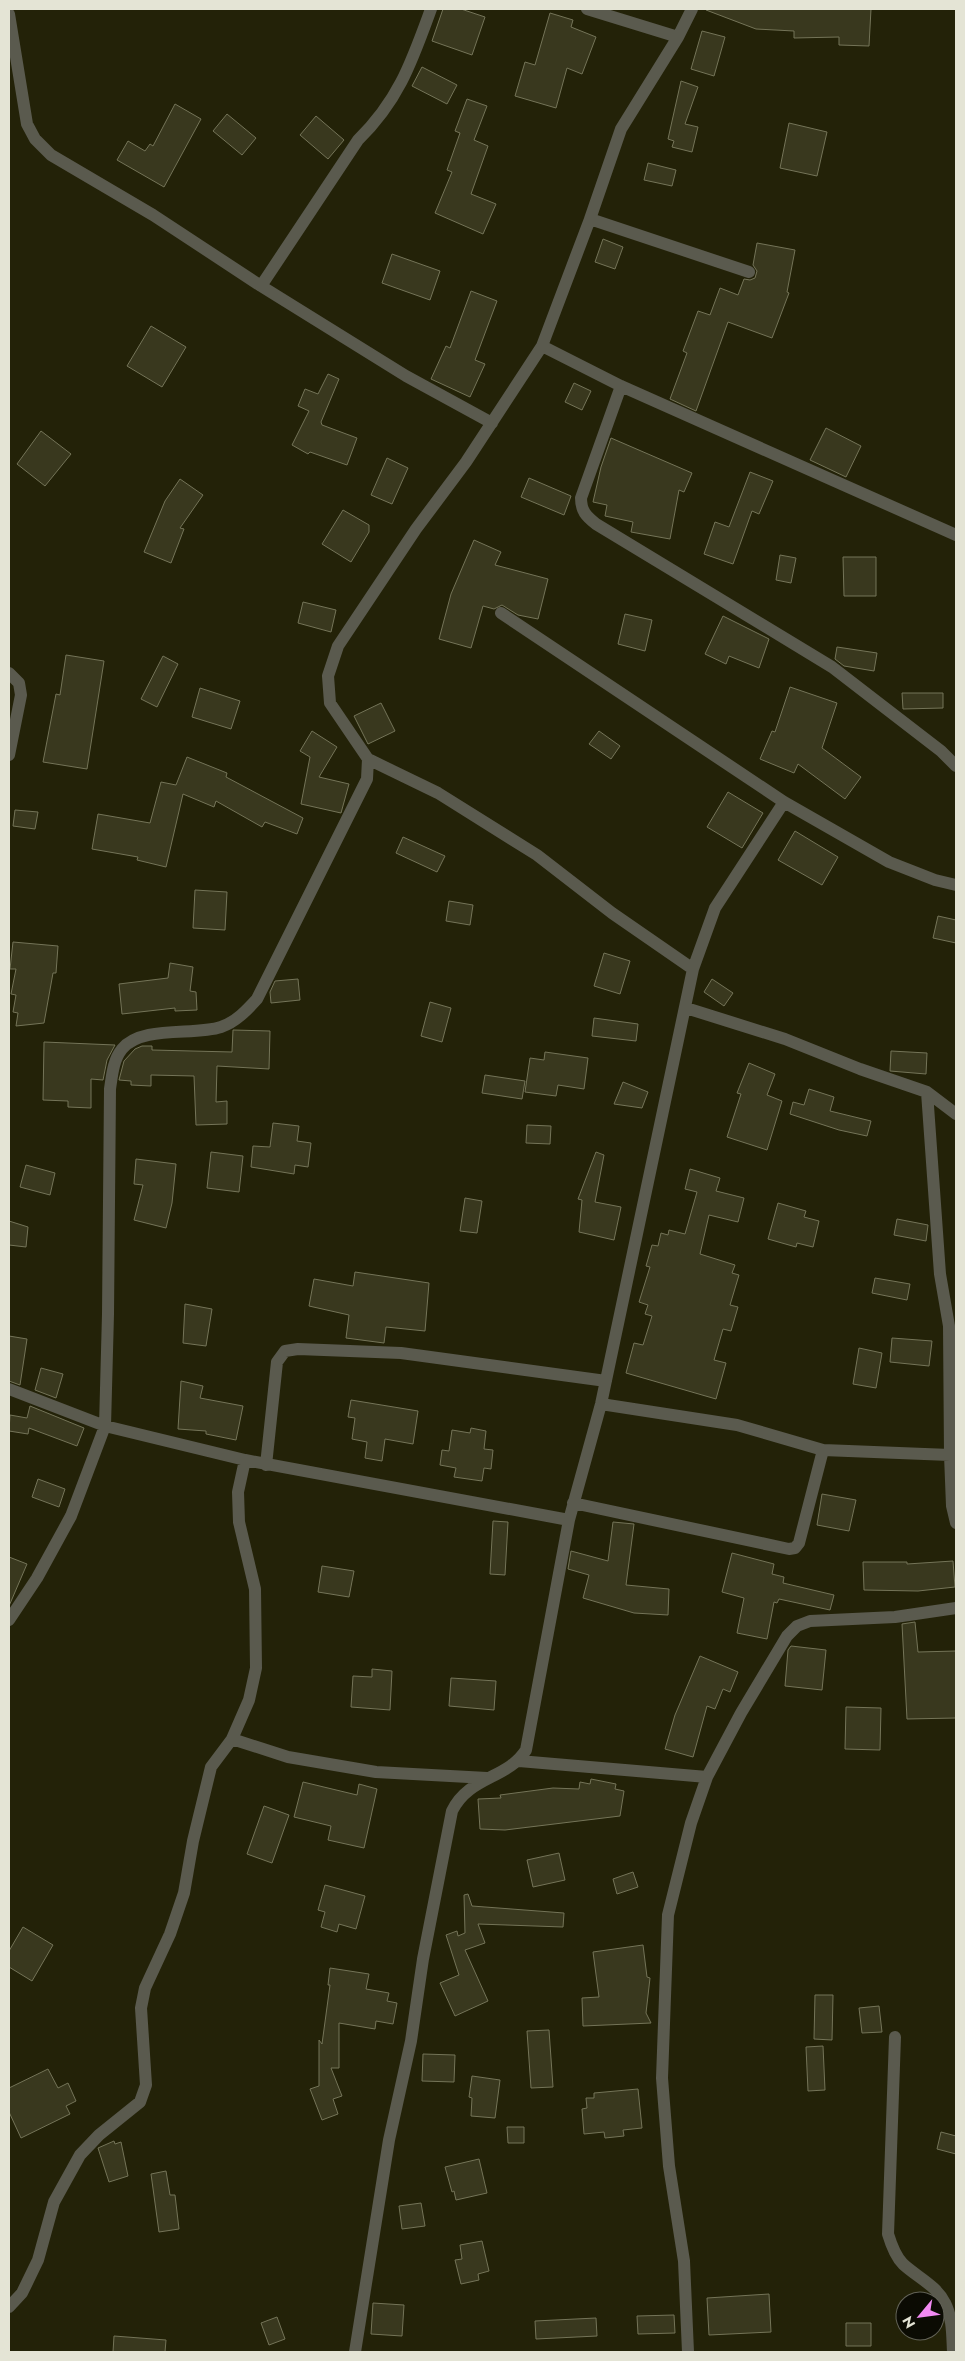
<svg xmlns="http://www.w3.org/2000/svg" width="965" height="2361" font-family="Jost,sans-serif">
<rect width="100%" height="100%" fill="#232208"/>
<path fill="#39381e" stroke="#747458" d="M443 9H461L485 17 472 55 432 41Z
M706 9H871L869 46 839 45V37L794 38V31L756 29 706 10Z
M550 13 573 20 571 27 596 37 582 74 567 68 556 108 515 96 525 62 535 65Z
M702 31 725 37 714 76 691 69Z
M422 67 457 85 447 104 412 86Z
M681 81 698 87 685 124 698 127 692 152 672 147 674 141 668 139Z
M467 99 487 106 474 140 488 146 471 194 496 204 483 234 435 213 452 172 447 170 460 133 455 131Z
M175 104 201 119 164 187 117 160 128 141 145 151 150 144 153 146Z
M227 114 256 138 242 155 213 131Z
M316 116 344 140 328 159 300 135Z
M789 123 827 132 817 176 780 168Z
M648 163 676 170 672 186 644 180Z
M603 239 623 247 615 269 595 262Z
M757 243 795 250 787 292 789 293 772 338 728 322 696 411 670 399 687 353 683 351 698 311 710 315 720 288 738 295 744 279 750 280 755 278 757 271 753 265Z
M392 254 440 271 430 300 382 283Z
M471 291 497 301 475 360 485 364 470 397 431 379 446 346 450 348Z
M151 326 186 347 162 387 127 366Z
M328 374 339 379 321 422 322 425 357 438 347 465 310 452 308 454 292 445 309 411 298 406 305 389 318 394Z
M574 383 591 391 582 410 565 402Z
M826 428 861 446 846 477 810 460Z
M41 431 71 454 45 486 17 464Z
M611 438 692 473 684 492 679 490 670 539 631 532 633 522 605 516 607 505 593 502 601 467Z
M387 458 408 468 392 504 371 495Z
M750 472 773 481 759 514 752 511 733 564 704 554 715 522 729 527Z
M529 478 571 496 564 515 521 497Z
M180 479 203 495 180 528 184 529 171 563 144 552 165 501Z
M343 510 369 525V532L351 562 322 544Z
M474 540 501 552 495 565 548 579 538 619 518 615 502 605 494 609 483 606 471 648 439 639 451 594Z
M780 555 796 558 791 583 776 580Z
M843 557H876V596H844Z
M303 602 336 610 331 632 298 623Z
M625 614 652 620 645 651 618 644Z
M723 616 769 639 759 668 729 656 726 664 705 654Z
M837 647 877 653 874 671 844 666 835 659Z
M66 655 104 661 87 769 43 762 56 694 60 695Z
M163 656 178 664 157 707 141 699Z
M790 687 837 703 822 748 861 777 845 799 798 764 794 773 760 759 772 731 775 732Z
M200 688 240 701 231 729 192 717Z
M902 693H943V708L903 709Z
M381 703 395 731 368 744 354 716Z
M312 731 337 747 319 777 349 784 341 813 301 804 310 757 300 751Z
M599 731 620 746 611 759 589 744Z
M187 757 227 773 226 777 303 818 297 834 265 822 262 827 216 801 214 807 183 794 166 867 137 860 138 857 92 849 98 814 150 823 161 782 176 785Z
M728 792 763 813 742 848 707 827Z
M15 810 38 812 35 829 13 826Z
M795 831 838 857 822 885 778 860Z
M403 837 445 856 437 872 396 853Z
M195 890 227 892 225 930 193 928Z
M449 901 473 905 470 925 446 921Z
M938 916 956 920V943L933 938Z
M13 942 58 946 56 973H53L44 1023 16 1026 18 1013 13 1012 16 995 11 994 16 969H10Z
M604 953 630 961 620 994 594 986Z
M170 963 193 967 190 991 196 992 197 1010 175 1011V1008L122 1014 119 984 168 978Z
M298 979 300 1000 271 1003 270 992 275 981Z
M712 979 733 993 724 1006 704 992Z
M430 1002 451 1008 442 1042 421 1036Z
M594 1018 638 1024 636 1041 592 1036Z
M233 1030 270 1031 269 1069 217 1066 216 1102 227 1101V1124L196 1125 194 1076 151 1075V1086L131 1085V1081L119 1080 124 1061 135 1049 142 1046H152V1050L232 1052Z
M44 1042 115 1045 107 1060 103 1080 91 1079V1108L68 1107V1101L43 1100Z
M891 1051 927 1053 926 1074 890 1071Z
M545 1052 588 1058 584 1089 558 1085 556 1096 525 1092 530 1058 544 1060Z
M749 1063 775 1074 767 1095 782 1101 767 1150 727 1137 741 1094 737 1093Z
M485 1075 525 1081 522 1099 482 1093Z
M623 1082 648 1092 642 1108 614 1104Z
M809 1089 834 1097 830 1111 871 1121 867 1136 839 1130 790 1114 793 1102 804 1105Z
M273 1123 299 1126 297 1141 311 1143 308 1167 295 1165 294 1174 251 1167 253 1146 270 1147Z
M527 1125 551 1126 550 1144 526 1143Z
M211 1152 243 1156 239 1192 207 1188Z
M596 1152 604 1155 595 1202 621 1207 614 1240 579 1232 582 1200 578 1199Z
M136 1159 176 1164 172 1203 166 1228 134 1220 143 1185 134 1184Z
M26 1165 55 1173 50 1195 20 1187Z
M690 1169 720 1178 716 1191 744 1198 738 1222 709 1215 700 1254 735 1265 732 1273 739 1275 730 1305 738 1307 731 1331 723 1329 714 1360 726 1363 716 1399 626 1373 634 1343 643 1345 652 1316 645 1314 648 1305 639 1302 650 1267 646 1266 652 1245 658 1246 661 1233 668 1235 669 1230 685 1234 697 1192 685 1189Z
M465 1198 482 1201 477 1233 460 1231Z
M778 1203 806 1211 804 1217 819 1221 813 1247 797 1243 796 1247 768 1239Z
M897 1219 928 1225 926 1241 894 1235Z
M9 1221 28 1227 26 1247 9 1245Z
M355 1272 429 1283 425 1331 386 1327 384 1343 346 1338 349 1315 309 1306 314 1279 353 1286Z
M875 1278 910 1284 907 1300 872 1293Z
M185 1304 212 1309 206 1346 183 1343Z
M9 1336 27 1339 20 1385 9 1381Z
M892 1338 932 1341 929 1366 890 1362Z
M859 1348 882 1353 876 1388 853 1384Z
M41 1368 63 1374 56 1398 35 1390Z
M181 1381 203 1386 200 1398 243 1406 236 1440 206 1434V1431L178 1429Z
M351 1400 418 1411 413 1444 385 1439 382 1461 365 1458 367 1442 352 1439 355 1418 348 1417Z
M30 1406 84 1428 77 1446 29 1428 28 1434 9 1431 10 1415 27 1418Z
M471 1428 486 1431 484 1449 493 1450 491 1469 484 1468 482 1481 454 1477 456 1468 440 1465 442 1450 449 1451 452 1430 470 1433Z
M38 1479 65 1489 59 1507 32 1497Z
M822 1494 856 1500 849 1531 817 1525Z
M493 1521 508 1522 505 1575 490 1574Z
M613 1522 634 1524 626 1585 669 1589 668 1615 634 1613 583 1598 589 1575 568 1569 571 1551 608 1561Z
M732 1553 774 1564 772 1574 784 1577 783 1583 834 1595 830 1610 779 1599 777 1603 774 1602 767 1639 737 1633 744 1598 722 1592Z
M9 1557 27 1564 9 1606Z
M953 1561 955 1587 918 1591 864 1590 863 1562H907V1564Z
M322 1566 354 1571 349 1597 318 1592Z
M915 1622 918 1652 956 1651V1718L907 1719 902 1624Z
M791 1646 826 1650 822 1690 785 1686 788 1650Z
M700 1656 738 1672 730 1692 723 1689 715 1709 707 1706 693 1757 665 1749 675 1715Z
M372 1669 392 1671 390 1710 351 1707 353 1676 372 1677Z
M451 1678 496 1681 494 1710 449 1706Z
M846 1707 881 1708 880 1750 845 1749Z
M591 1779 616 1784 615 1789 624 1791 620 1816 505 1830 480 1829 478 1799 501 1798 500 1795 553 1788 579 1789 580 1782 590 1784Z
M303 1782 357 1795 359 1784 377 1789 364 1848 328 1840 331 1826 294 1817Z
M264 1806 289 1815 272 1863 247 1854Z
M559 1853 565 1880 533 1887 527 1860Z
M633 1872 638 1887 617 1894 613 1879Z
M325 1885 365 1896 356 1929 339 1924 337 1932 321 1927 325 1912 318 1910Z
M468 1894 472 1906 564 1913 563 1927 478 1924 485 1943 465 1950 488 2001 455 2016 440 1983 459 1975 446 1935 457 1931 458 1936 465 1933 464 1895Z
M23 1927 53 1945 32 1981 9 1967V1951Z
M643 1945 647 1977 650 1978 646 2013 651 2023 583 2026 582 1998 599 1997 593 1952Z
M330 1968 369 1974 366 1989 389 1993 387 2001 397 2003 393 2024 376 2021 375 2029 339 2023V2068H331L342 2096 333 2099 338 2114 322 2120 310 2089 319 2086V2040L322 2044 330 1985H328Z
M815 1995H833L832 2040 814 2039Z
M879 2006 882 2032 862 2033 859 2008Z
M549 2030 553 2087 531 2088 527 2031Z
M823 2046 825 2090 808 2091 806 2047Z
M423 2054 455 2055 454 2082 422 2081Z
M48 2069 58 2088 68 2083 76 2101 66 2106 70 2114 21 2138 9 2112V2088Z
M472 2076 500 2080 495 2118 471 2116 472 2098 469 2097Z
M638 2089 642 2128 623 2130 624 2136 605 2138 604 2132 584 2134 582 2109 587 2108 586 2098H594V2093Z
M507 2127H524V2143H508Z
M941 2132 956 2136V2154L937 2149Z
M114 2141 115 2144 121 2142 128 2176 109 2182 98 2148Z
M479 2159 487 2193 456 2200 454 2191 452 2192 445 2167Z
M166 2171 170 2195H175L179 2229 159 2232 151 2174Z
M421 2203 425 2226 402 2229 399 2206Z
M482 2241 489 2271 478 2274 479 2280 461 2284 455 2260 462 2259 460 2245Z
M769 2294 771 2332 709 2335 707 2298Z
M373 2303 404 2305 402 2336 371 2334Z
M674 2315 675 2333 638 2334 637 2316Z
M277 2317 285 2339 269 2345 261 2323Z
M596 2318 597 2336 536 2339 535 2321Z
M846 2323H871V2346H846Z
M114 2336 166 2340 165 2352H113Z"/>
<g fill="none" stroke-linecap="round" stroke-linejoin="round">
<path stroke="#5a5a4e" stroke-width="12" d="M587 9 678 37
M9 14 27 124 35 139 51 155 153 215 261 286 406 376 492 423
M590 219 749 272
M261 286 358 140C399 100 412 61 431 9
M542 346 621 386 956 535
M621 386 581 498C581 511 586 516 596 524L832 667 941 751 956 766
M501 613 784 802 889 862 935 880 956 885
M9 673 19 683 21 695 9 755
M368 759 438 793 537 855 612 913 693 969
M686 1008 785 1039 860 1069 927 1092 956 1114
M927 1092 940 1274 949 1326 950 1455 952 1506 956 1523
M9 1389 105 1426 245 1460 569 1520
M601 1404 737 1425 823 1450 950 1455
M266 1465 277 1362 285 1351 298 1349 401 1353 606 1381
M573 1503 789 1549 795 1548 799 1543 823 1450
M9 1620 37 1578 71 1516 105 1426 108 1314 110 1089C112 1076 113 1060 122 1049 142 1025 194 1036 221 1027 236 1022 247 1010 257 999L367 779 368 759 330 703 328 676 338 646 416 529 466 462 542 346 590 219 621 129 678 37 692 9
M232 1739 288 1757 376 1772 487 1778
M519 1761 707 1777
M895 2037 888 2234C891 2244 895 2256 903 2264 917 2277 937 2286 945 2303 953 2319 952 2335 953 2352
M9 2307 22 2293 38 2260 54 2202 80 2155 99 2135 140 2102 146 2085 141 2008 145 1988 170 1934 184 1893 193 1841 211 1767 232 1739 249 1700 256 1668 255 1589 239 1522 238 1492 245 1460
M355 2352 389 2140 411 2041 423 1959 452 1811C469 1776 508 1779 526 1750L569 1520 601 1404 693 969 715 908 784 802
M688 2352 684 2261 669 2166 662 2078 668 1915 691 1823 707 1777 741 1713 787 1636 797 1626 810 1621 895 1617 956 1608"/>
</g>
<rect width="965" height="2361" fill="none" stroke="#e4e4d5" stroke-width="20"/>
<g transform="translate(920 2316) rotate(241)"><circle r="24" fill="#0b0b03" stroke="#626257"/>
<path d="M0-4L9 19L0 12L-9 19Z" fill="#f28af3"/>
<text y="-8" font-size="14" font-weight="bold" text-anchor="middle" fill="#e4e4d5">N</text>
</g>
</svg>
